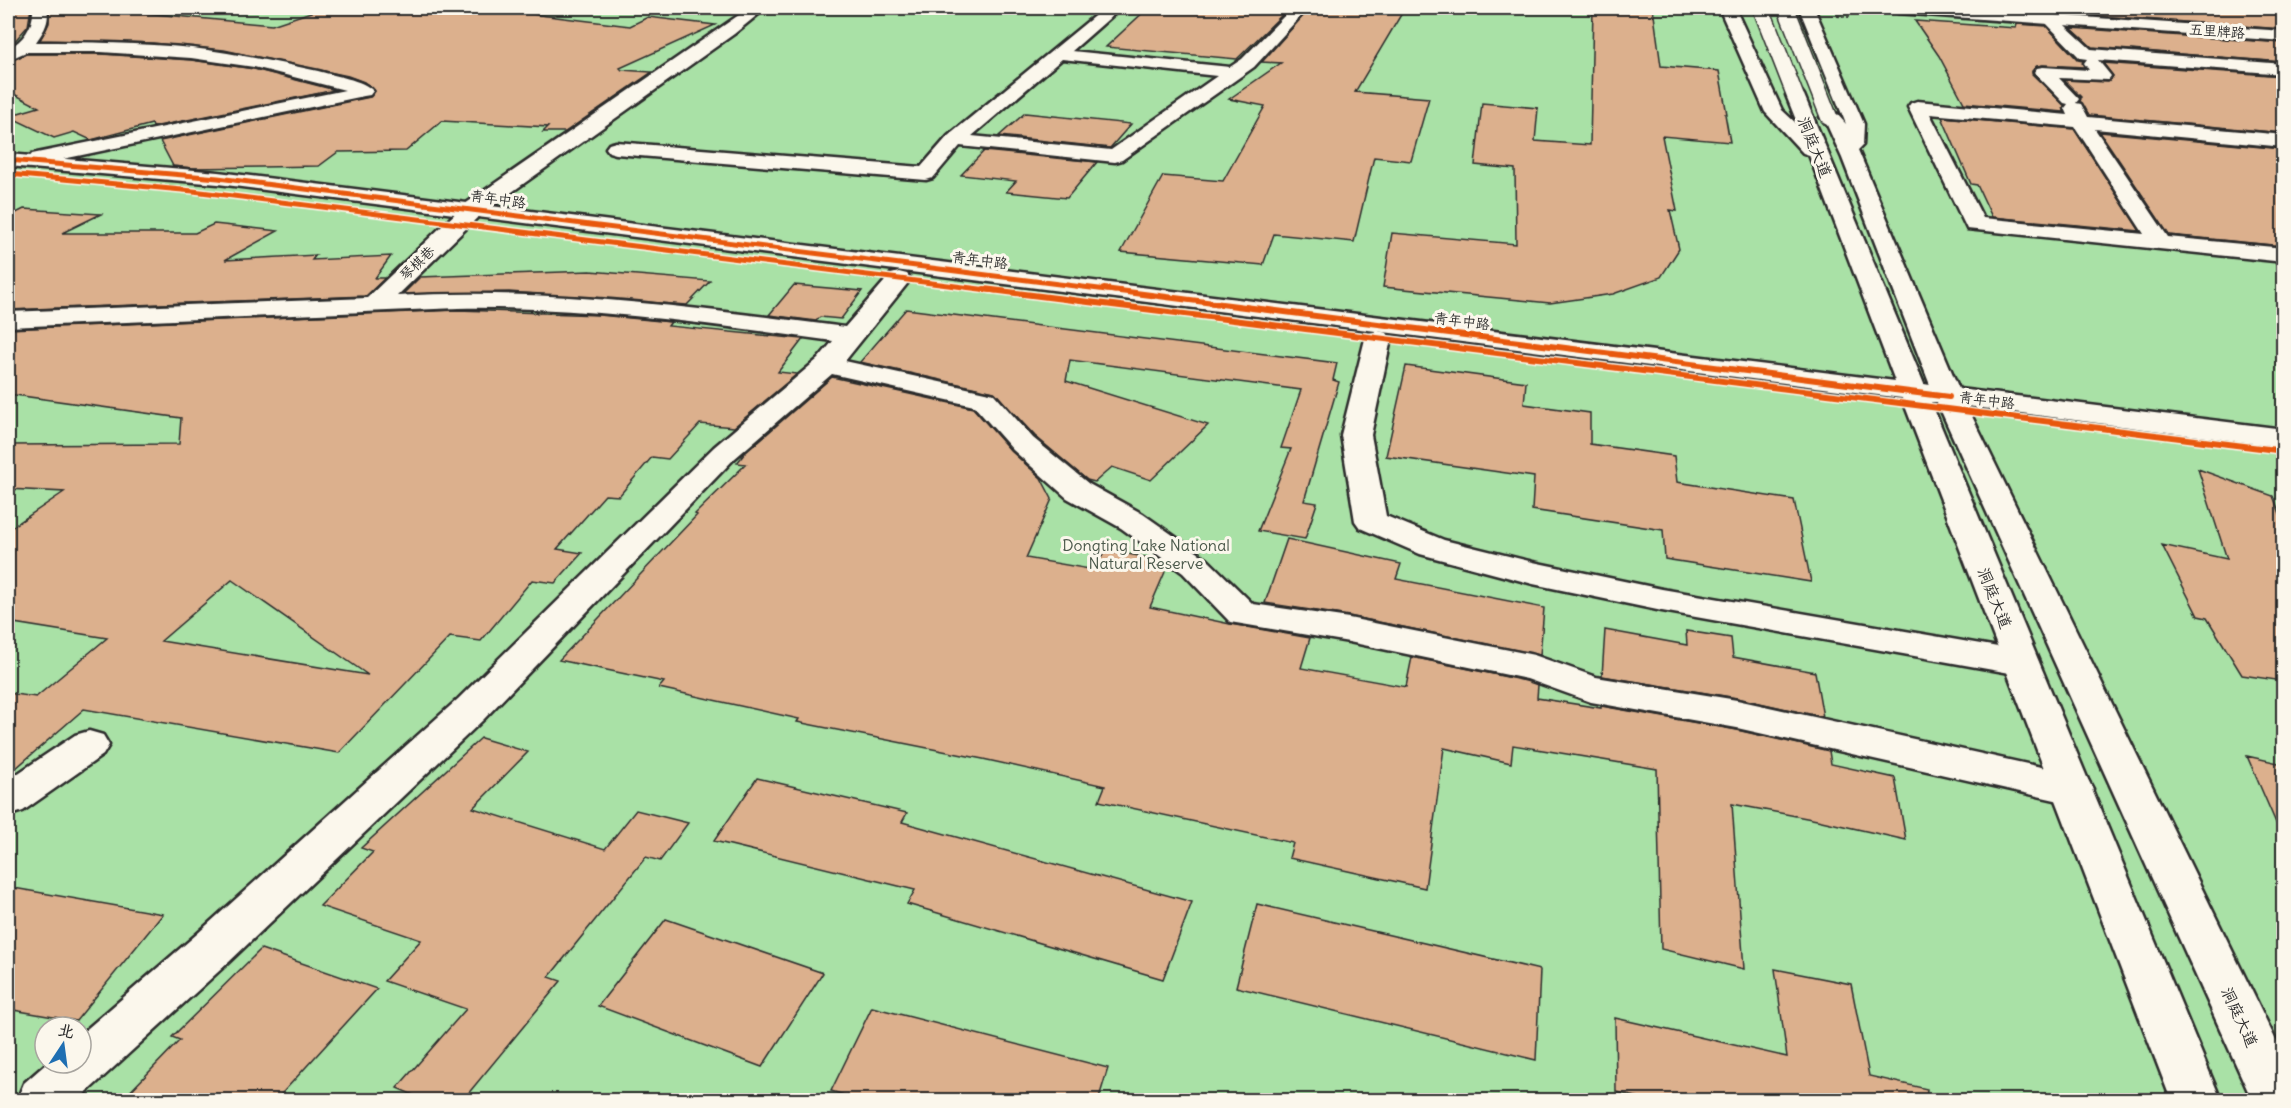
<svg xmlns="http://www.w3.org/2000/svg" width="2291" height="1108" font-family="Delius,'LXGW WenKai TC',sans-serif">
<rect width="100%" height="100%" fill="#fbf7ec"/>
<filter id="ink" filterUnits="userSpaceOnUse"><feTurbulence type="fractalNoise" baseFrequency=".0167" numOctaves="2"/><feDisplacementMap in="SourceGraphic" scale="12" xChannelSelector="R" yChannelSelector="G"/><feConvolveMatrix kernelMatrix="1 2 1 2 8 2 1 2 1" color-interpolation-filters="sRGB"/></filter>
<g filter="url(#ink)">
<path fill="#a9e1a6" stroke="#6a8668" stroke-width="1.5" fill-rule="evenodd" d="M8 8H2283V1100H8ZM45 1027H81V1063H45Z"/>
<path fill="#dcb08d" stroke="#2b2b2b" stroke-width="1.5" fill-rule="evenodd" d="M8 8H31L28 26 12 44H8Z
M49 8H122L123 11 272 25 323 8H532L523 13 630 26 648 17 715 25 620 68 622 70 652 72 565 132H543L548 127 442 121 406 151 338 152 319 166 193 168 173 166 160 141 370 97 375 91 364 82 348 76 224 50 153 43 40 40 49 23Z
M1148 8H1289L1237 59 1106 47Z
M1310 8H1405L1355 92 1429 98 1411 161 1374 157 1354 242 1274 234 1263 265 1121 252 1163 176 1223 181 1265 106 1229 99 1281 63 1262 62Z
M1593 8H1653L1661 66 1719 71 1727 114H1725L1730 142 1662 136 1677 211 1670 210 1679 249 1661 277 1613 294 1550 303 1383 287 1392 233 1516 244 1515 169 1475 165 1482 103 1538 108 1535 141 1590 145Z
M2017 8H2271L2283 17V29L2017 10Z
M1915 21 2016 28 2017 24 2046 26 2078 60 2083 61 2084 67 2043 65 2037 66 2032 71V74L2064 105V112L1964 103 1939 56Z
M2071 28 2283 43V62L2092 47Z
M26 54H101L191 60 254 69 335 90 153 127 152 124 91 140 74 132 54 138 8 116 39 107 8 91V67L13 60Z
M2103 63 2283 76V133L2089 115 2080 101 2081 97 2064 80 2108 82 2113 76Z
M1025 113 1131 124 1110 148 999 136Z
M1942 117 2074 129 2140 231 1992 217 1977 185 1971 184Z
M2100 132 2283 149V246L2169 235Z
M984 151 1097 162 1067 198 1006 192 1016 181 961 175Z
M24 209 101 214 62 233H195L214 224 278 231 225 260 316 255 312 260 391 256 375 278H385L366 296 8 310V217Z
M590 271 710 281 687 305 509 292 403 294 420 277Z
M794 285 862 291 841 319 820 317 816 321 769 315Z
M906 309 1337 363 1333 380 1339 382 1304 501 1317 503 1305 539 1258 531 1291 449 1281 448 1301 390 1070 360 1066 381 1208 425 1151 480 1112 467 1095 482 1087 480 1035 436 994 392 860 362Z
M458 310 599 315 671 322 668 326 803 339 778 372 797 374 734 427 700 424 668 459 652 457 619 496 605 495 557 549 582 553 555 583 532 580 481 641 450 637 339 753 84 709 8 775V693L36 697 107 638 8 622V530L64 492 8 489V445L179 444 181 418 8 394V329ZM232 580 368 675 161 641Z
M1406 366 1526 382 1524 404 1590 413V444L1674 456 1677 482 1794 500 1811 582 1665 559 1663 530 1532 510 1534 477 1386 456Z
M832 377 973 408 1011 451 1041 478 1052 499 1026 558 1095 570 1105 550 1162 560 1168 565 1150 607 1230 624 1310 638 1301 668 1406 687 1412 657 1526 681 1538 685 1537 698 1601 708V706L1737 730 1829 751 1831 764 1895 778 1906 840 1817 820 1732 804 1744 969 1661 949 1657 769 1513 745 1511 763 1444 748 1425 888 1289 858 1293 843 1099 801 1105 786 983 759 797 722 799 719 659 688 664 682 559 660 697 515 695 514 746 464 737 463 745 453Z
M2198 469 2273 496 2283 521V681L2242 675 2207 618 2198 616 2162 545 2227 559Z
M1287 539 1401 564 1396 579 1544 608 1540 655 1349 616 1265 603Z
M1605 630 1687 645 1686 631 1731 638 1733 657 1815 672 1823 717 1737 698 1602 676Z
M481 738 528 752 473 808 605 849 636 810 688 823 660 861 646 857 549 977 561 981 462 1101H427L397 1088 466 1009 384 981 421 940 320 906 373 852 361 848Z
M2247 756 2283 764V839Z
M757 778 907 813 902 822 1192 902 1163 979 907 904 915 890 714 841Z
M8 887 163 914 76 1021 8 1009Z
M1257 904 1540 970 1536 1060 1236 987Z
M666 919 823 973 762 1067 598 1006Z
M261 949 377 989 275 1101H121L180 1040 172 1037Z
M1775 969 1851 984 1869 1076 1927 1089 1926 1101H1652L1616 1092 1615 1018 1787 1057Z
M872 1007 1108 1068 1098 1101H864L831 1091Z"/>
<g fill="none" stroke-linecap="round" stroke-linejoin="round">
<g stroke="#2b2b2b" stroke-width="5">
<path id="minor" d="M33 8H47C50 22 44 31 36 42 88 42 140 43 192 48 234 53 276 62 318 71 331 75 365 80 373 91L370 95 364 96 39 164 32 162 29 158 32 154 345 90 254 67 191 58 101 52H26L8 60V49C24 40 34 26 33 8Z
M749 8H766L734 34 481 214 397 296C547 287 696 308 845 327L891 274 899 272 907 274 911 279 907 284 845 361 994 394 1033 438 1089 484 1143 514 1207 559 1253 604 1349 618 1534 655 1596 677 1737 700 2073 774 2087 778 2093 789 2087 800 2073 804 1737 728 1591 702 1527 679 1349 642 1230 622 1183 573 1121 528 1067 498 1013 450 974 406 832 374 734 459 484 719 229 962 78 1100H17L24 1083 47 1063H81V1034L197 934 458 699 714 447 818 359 833 341C709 324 583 306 458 308L8 327V312L367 298 465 204Z
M1104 8H1121L1072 51 1230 67 1242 59 1292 8H1308L1254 67 1122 160 1115 162 960 146 933 178 926 180 616 154 609 152 606 148 609 144 616 142 921 167 948 136ZM1062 59 1217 76 1111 150 972 136Z
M2050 14 2055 16 2091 49 2284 64V74L2098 60 2111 76 2108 80 2059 78 2079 99 2076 103 2081 104 2088 117 2284 135V147L2095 129 2168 237 2284 248V262L1967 229 1908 107 1911 103 1917 101 2068 115 2065 108 2068 104 2064 103 2034 72 2037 68 2043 67 2089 70 2084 63 2087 59 2080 58 2045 22 2042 19ZM1930 114 2075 127 2144 234 1983 218Z
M1378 331 1387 333 1391 339 1371 435 1386 516 1444 540 1533 562 1662 589 2021 651 2034 654 2039 663 2034 672 2021 675 1662 611 1533 584 1420 554 1360 528 1355 521 1341 435 1365 339 1369 333Z
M89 731 103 735 109 745 103 755 23 811 8 816V780L75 735Z"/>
</g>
<g stroke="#2b2b2b" stroke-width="5">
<path id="major" d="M1719 8H1735L1782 110 1798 125 1786 95 1789 91H1801L1804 95 1924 384 1930 385 1842 158 1827 125 1820 117 1822 113H1836L1846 124 1799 8H1814L1864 124 1863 145 1858 150 1959 389 2284 429V447L1967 406 2284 1057V1100H2252L1937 402H1931L2221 1100H2171L1902 398 218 184 8 166V154L218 172 1895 381 1809 155 1803 153 1765 112Z
M1891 8H1954L2284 31V41L1898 13 1893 11Z"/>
</g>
<path stroke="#2b2b2b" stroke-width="2" stroke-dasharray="3 2" stroke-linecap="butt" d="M1837 16 1849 17 1843 8"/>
<use href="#minor" fill="#fbf7ec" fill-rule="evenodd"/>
<use href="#major" fill="#fbf7ec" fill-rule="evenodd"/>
<g stroke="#2b2b2b" stroke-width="19" stroke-linecap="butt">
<path id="major-bridge" d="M1761 8 1795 95
M1786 8 1829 117"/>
</g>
<use href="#major-bridge" stroke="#fbf7ec" stroke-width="16"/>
<g stroke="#fbf7ec" stroke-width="8">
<path id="cycleway-far1" d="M8 160 218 178 1115 291
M8 174 193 191 996 291"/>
</g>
<g stroke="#fbf7ec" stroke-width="9">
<path id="cycleway" d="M984 289 2284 451
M1104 289 1949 397"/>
</g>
<use href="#cycleway-far1" stroke="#e8590c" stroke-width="5"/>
<use href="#cycleway" stroke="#e8590c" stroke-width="6"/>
</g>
</g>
<g text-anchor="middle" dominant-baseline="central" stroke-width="6" stroke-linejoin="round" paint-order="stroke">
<g font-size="14" fill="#2b2b2b" stroke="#fbf7ec">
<text transform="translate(2217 31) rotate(4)">五里牌路</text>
<text transform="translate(498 199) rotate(8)">青年中路</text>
<text transform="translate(980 260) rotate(7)">青年中路</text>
<text transform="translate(417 263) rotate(-44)">琴棋巷</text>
<text transform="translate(1462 321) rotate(7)">青年中路</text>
<text transform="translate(1987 400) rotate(7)">青年中路</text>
</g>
<g font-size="16" fill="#2b2b2b" stroke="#fbf7ec">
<text transform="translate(1815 147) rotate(68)">洞庭大道</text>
<text transform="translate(1995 598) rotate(68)">洞庭大道</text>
<text transform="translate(2240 1017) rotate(65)">洞庭大道</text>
</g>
<g font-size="16" fill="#4a584a" stroke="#fbf7ec">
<text x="1146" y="545">Dongting Lake National<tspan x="1146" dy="18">Natural Reserve</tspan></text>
</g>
</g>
<rect width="2291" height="1108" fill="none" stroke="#fbf7ec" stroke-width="30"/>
<rect x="15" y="15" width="2261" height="1078" fill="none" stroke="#2b2b2b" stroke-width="2" filter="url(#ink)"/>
<g transform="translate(63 1045) rotate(13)"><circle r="28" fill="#fbf7ec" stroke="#a8a59f" stroke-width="1.5"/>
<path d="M0-4.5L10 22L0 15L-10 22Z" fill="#1f6fb2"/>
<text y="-9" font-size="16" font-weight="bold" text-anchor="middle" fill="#2b2b2b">北</text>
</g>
</svg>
